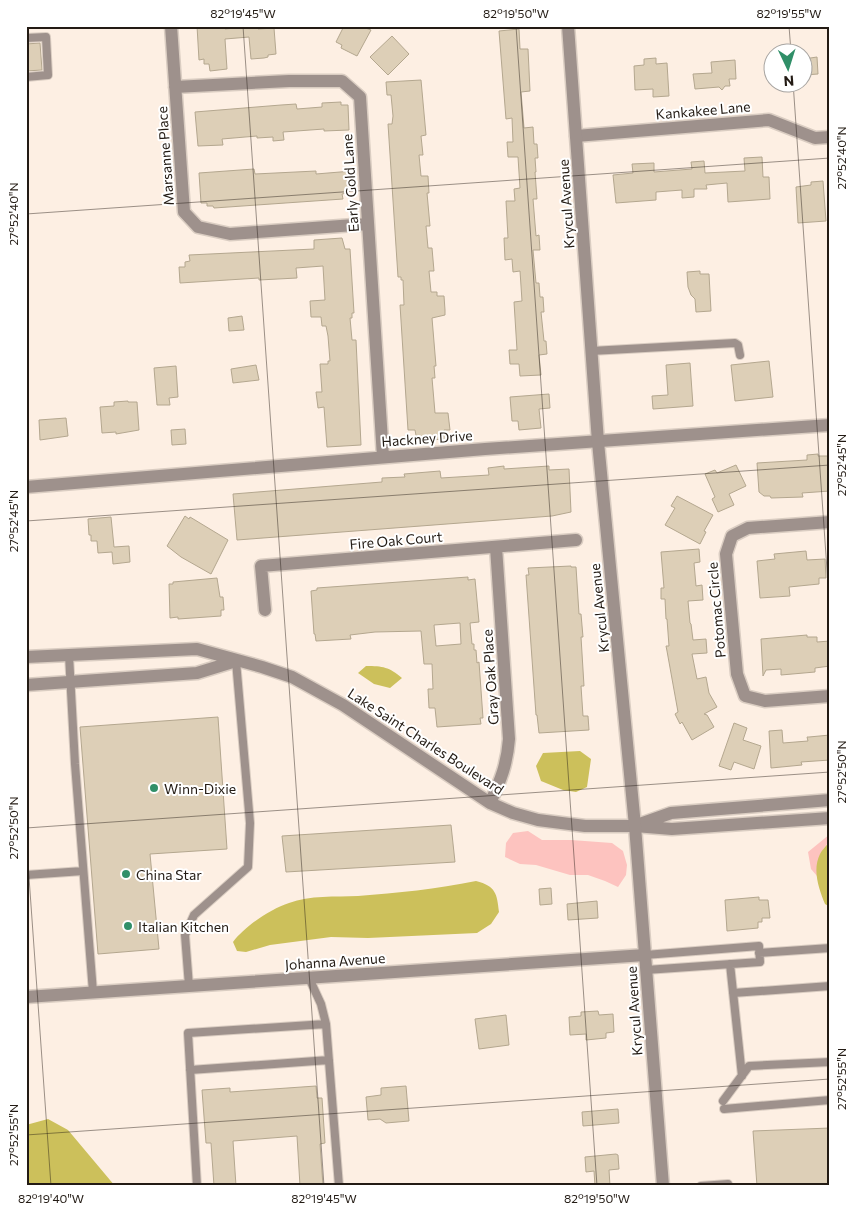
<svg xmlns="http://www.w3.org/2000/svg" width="856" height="1212" font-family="Commissioner,sans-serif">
<rect width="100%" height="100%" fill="#fdefe3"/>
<path fill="#fdc3bf" d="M528 831 542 840H571L612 843 623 851 627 865 626 875 618 887 605 881 588 875H570L536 865 520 864 505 857 506 843 513 833Z
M830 834C830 844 823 847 820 856 817 862 817 869 817 876L811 869 808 852Z"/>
<path fill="#ccc05b" d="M366 666C383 666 389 667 402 678L390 688 374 684 358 673Z
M580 751 591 759 587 787 576 792 563 790 541 781 536 766 543 753Z
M830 841V907L825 904C819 889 812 870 820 854 822 850 827 845 830 841Z
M476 881C496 886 497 894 499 912L491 924 477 933 368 938 331 937 270 945 246 952 237 951 233 942C244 927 270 909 289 903 310 895 335 897 358 896 397 893 437 889 476 881Z
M48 1119 68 1130 115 1186H26V1125Z"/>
<path fill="#ddcfb7" stroke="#b4a78f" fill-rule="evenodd" d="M197 26H225V29L257 26 258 29 274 28 276 54 268 55V57L264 58 251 59 249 37 225 39 227 69 210 71 209 64H204V59L199 60Z
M344 26H360L371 30 357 56 341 48 342 45 336 42Z
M519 29 520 49H528L530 91 521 92 524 128 533 127 534 144H537L538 158H535L536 172H535L537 199H533L536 236 539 235 540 250H533L536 283H539L540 297H543L544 312H541L544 341H546L547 354 539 355 541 375 520 376 519 364H510L509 350H517L514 302 522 301 520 271 513 272 512 259 505 260 504 238H508L506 201H515L514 189 520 188 518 157H508L507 142H513L512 118 506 119 499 31Z
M392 36 409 54 388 75 370 57Z
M40 43 42 70 26 71V44Z
M817 57 818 74 804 75V59Z
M656 58V64L667 63 669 96 653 97V89L635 90 634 66 644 65V59Z
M735 60 736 79H729L730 86H725L722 90 719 87 695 89 693 74 712 73 711 62Z
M421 80 426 135 421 136 423 155H419L421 176H428L429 193H427L430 226H426L428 248H432L434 271H429L431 292H437V296H444L445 310V315L432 318 436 366H434L435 378H432L435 413H448L450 430H444V439L417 441 415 430H408L400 305H404L403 280H401V277H398L388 124H392L393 116 391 95H387L386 82Z
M341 102V105H348L349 130 324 131V129L283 132 284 140 273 141V137L257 138V136L222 139 223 145 198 146 195 112 281 105 296 104 297 109 322 107V103Z
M762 157 763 177H769L770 199 728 202 727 183 706 185 707 189H694V197L682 198V190L656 192V200L616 203 613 175 633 173 632 164 654 163V172L692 169 691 162 704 161 705 173 745 171 744 158Z
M254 169 255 174 316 171V174L352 171 354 188 347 189V193L342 194 343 199 214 208 213 206H207V203H201L199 173Z
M823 181 826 221 798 223 796 187 811 185V182Z
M342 238 345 249H350L354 313H352V318H350L352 340H356L361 445 327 447 324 407 318 408 316 392H322L320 364H328V361H330L328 336 326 326H322L321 317H311L310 301 325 300 323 266 296 268 297 278 259 280V278L180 283 179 267H185V262L190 261 189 255 314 249V240Z
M700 271V274H709L711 311 696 312 695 299 691 295 688 287 687 272Z
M242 316 244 330 229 331 228 318Z
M769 361 773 397 735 401 731 365Z
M690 363 693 406 653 409 652 396 668 395 666 365Z
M256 365 259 380 233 383 231 369Z
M176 366 178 397 169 398 170 405H157L154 368Z
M549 394 550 408 539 409 541 428 519 430 518 421H512L510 397Z
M128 401V402H137L139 430 116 434V432L102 433 100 407 114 406V402Z
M66 418 68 436 40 440 39 420Z
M185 429 186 444 172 445 171 430Z
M818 454V456H830V491L802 493 803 497 771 498 770 496H764L759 492 757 463 807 460V455Z
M736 465 746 486 729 494 734 505 718 512 712 499 715 497 705 474 715 470 717 473Z
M504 466V469L549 466V470L569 469 571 512 552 516 237 540 233 494 382 482V478L405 477 404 474 440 471 441 478 489 475 488 468Z
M677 496 713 515 704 531 706 532 700 544 665 525 675 508 671 506Z
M185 516 189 519 190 517 228 540 211 574 181 557 167 546Z
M111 517 114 547 129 546 130 562 113 564 112 552 98 553 97 541H91V535H89L88 519Z
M699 549 700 562 694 563 696 586 702 585 703 600 688 601 690 623 691 624 693 640 706 639 707 653 692 654 697 679 706 677 709 693 717 707 704 714 707 715 714 727 692 740 682 722 680 724 675 714 678 712 667 651 666 646H669L667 619H666L665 599H661V588H664L661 552Z
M806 551 807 560 825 559 826 578H819V584L789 587 790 596 760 598 757 561 775 559 774 554Z
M571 566V567H576L579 614H581L583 637H581L584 686H581L583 716H588L589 730 539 733 537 715H536L526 575H529L528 568Z
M468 577V580L475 579 479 622 470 623 472 644H474V650H476L477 663 479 662 483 718H480L481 724 437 727 435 708H429L428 689H433L432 664H424L421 631 375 632 350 635 351 639 316 641 315 634H314L311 591 317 590V588ZM460 623 461 644 436 646 434 625Z
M217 578 220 597H223L224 610H221V616L178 619V617L170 618 169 584H173V582Z
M807 635V637H817V642L830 641V666L815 668V672L781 675V669L766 670 763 676 761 639Z
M218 717 227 849 150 854 159 949 98 954 80 727Z
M734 723 747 728 743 740 761 746 754 769 734 762 731 770 719 766Z
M782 730 783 743 808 741 807 737H809L830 735V760L801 762 802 765 771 768 769 731Z
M451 825 455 862 286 872 282 836Z
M551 888 552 904 540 905 539 889Z
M759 897V900H768L770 918H762V922H758V928L727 931 725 900Z
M597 901 598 918 568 920 567 904Z
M598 1011 599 1015 613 1014 614 1032 606 1033V1038L586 1040V1034L570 1035 569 1017 581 1016V1012Z
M506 1015 509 1045 479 1049 475 1019Z
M316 1086 317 1098H322L325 1143 320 1144 323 1186H300L297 1136 233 1141 236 1186H214L211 1143H206L202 1090 230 1088V1092Z
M406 1086 409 1121 386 1123 380 1119 368 1120 366 1097 381 1095V1088Z
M618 1109 619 1123 583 1126 582 1112Z
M830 1128V1186H757L753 1131Z
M616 1154 618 1155 619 1169 609 1170 610 1186H595L594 1171 586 1172 585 1157Z"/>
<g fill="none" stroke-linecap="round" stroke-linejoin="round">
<g stroke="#dacdc2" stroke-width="10">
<path id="service" d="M26 38 46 37 48 75 26 77
M591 351 735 343 738 345 740 355
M69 655 75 764 93 992
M26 875 83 871
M759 953 830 948
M645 955 759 946 760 962 646 970
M730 964 742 1076
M309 978 321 1004 326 1024 339 1186
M189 986 185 935 194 915 248 867 250 823 236 661
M733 993 830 986
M190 1070 329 1060
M723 1101 749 1066 830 1062
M724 1109 830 1100
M197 1186 188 1033 326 1024
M701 1186 728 1184"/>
</g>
<g stroke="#dacdc2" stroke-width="15">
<path id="minor" d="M171 26 184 212 198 227 230 234 368 224
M175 87 289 81H342L360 97 383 457
M576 136 769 120 815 138 830 137
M26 487 485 449 830 425
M830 522 748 528 732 536 726 554 737 674 745 696 765 701 830 696
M265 610 261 566 576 540
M26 657 197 649 262 667 292 677 343 705 490 803 513 813 538 820 585 826H635L672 829 830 818
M26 685 197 673 236 661
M490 803C501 780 507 764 509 739L496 547
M640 824 671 813 830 800
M26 997 645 955"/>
</g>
<g stroke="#dacdc2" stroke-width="15">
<path id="tertiary" d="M568 26 598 442 635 826 663 1186"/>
</g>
<use href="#service" stroke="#9e918c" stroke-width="8"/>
<use href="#minor" stroke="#9e918c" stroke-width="12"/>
<use href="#tertiary" stroke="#9e918c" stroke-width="12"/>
</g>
<path fill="none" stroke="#231b14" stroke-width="1" stroke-opacity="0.45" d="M243 26 324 1186M516 26 597 1186M789 26 791 52M793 82 830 613M26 214 830 158M26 521 830 465M26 828 830 772M26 835 51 1186M26 1135 830 1079"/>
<g fill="#308f68" stroke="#fff" stroke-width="2">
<circle cx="154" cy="788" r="5"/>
<circle cx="126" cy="874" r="5"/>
<circle cx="128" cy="926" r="5"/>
</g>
<g text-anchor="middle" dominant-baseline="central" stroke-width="4" stroke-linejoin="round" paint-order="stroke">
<g font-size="14" fill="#231b14" stroke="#fff">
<text transform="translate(703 110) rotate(-5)">Kankakee Lane</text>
<text transform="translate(165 156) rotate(-94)">Marsanne Place</text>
<text transform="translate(350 183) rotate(-94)">Early Gold Lane</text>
<text transform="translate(566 204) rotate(-94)">Krycul Avenue</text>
<text transform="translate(427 438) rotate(-4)">Hackney Drive</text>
<text transform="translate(396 540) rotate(-5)">Fire Oak Court</text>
<text transform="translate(599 608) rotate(-96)">Krycul Avenue</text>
<text transform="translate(716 610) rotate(-95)">Potomac Circle</text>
<text transform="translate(490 677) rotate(-94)">Gray Oak Place</text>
<text transform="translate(426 741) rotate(33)">Lake Saint Charles Boulevard</text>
<text transform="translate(335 961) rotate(-4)">Johanna Avenue</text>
<text transform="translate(634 1011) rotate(-94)">Krycul Avenue</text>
</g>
<g font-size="14" fill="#231b14" stroke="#fff" text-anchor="start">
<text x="164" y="788">Winn-Dixie</text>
<text x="136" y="874">China Star</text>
<text x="138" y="926">Italian Kitchen</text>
</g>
</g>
<rect width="856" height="1212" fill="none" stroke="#ffffff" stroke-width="55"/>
<g transform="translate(788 68) rotate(176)"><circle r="24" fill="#ffffff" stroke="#a7a4a1"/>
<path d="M0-4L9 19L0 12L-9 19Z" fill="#308f68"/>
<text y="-8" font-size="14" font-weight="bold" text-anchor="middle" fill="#231b14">N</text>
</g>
<rect x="28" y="28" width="800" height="1156" fill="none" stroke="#231b14" stroke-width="2"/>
<g font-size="12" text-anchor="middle" fill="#231b14">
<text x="243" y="18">82°19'45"W</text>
<text x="516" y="18">82°19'50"W</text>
<text x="789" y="18">82°19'55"W</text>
<text transform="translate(842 158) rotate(-90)" y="4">27°52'40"N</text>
<text transform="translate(14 214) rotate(-90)" y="4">27°52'40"N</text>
<text transform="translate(842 465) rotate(-90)" y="4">27°52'45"N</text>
<text transform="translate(14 521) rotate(-90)" y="4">27°52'45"N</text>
<text transform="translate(842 772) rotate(-90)" y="4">27°52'50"N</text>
<text transform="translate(14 828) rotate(-90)" y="4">27°52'50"N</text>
<text transform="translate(842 1079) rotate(-90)" y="4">27°52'55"N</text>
<text transform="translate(14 1135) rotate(-90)" y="4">27°52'55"N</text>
<text x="51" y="1203">82°19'40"W</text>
<text x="324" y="1203">82°19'45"W</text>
<text x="597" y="1203">82°19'50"W</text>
</g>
</svg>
